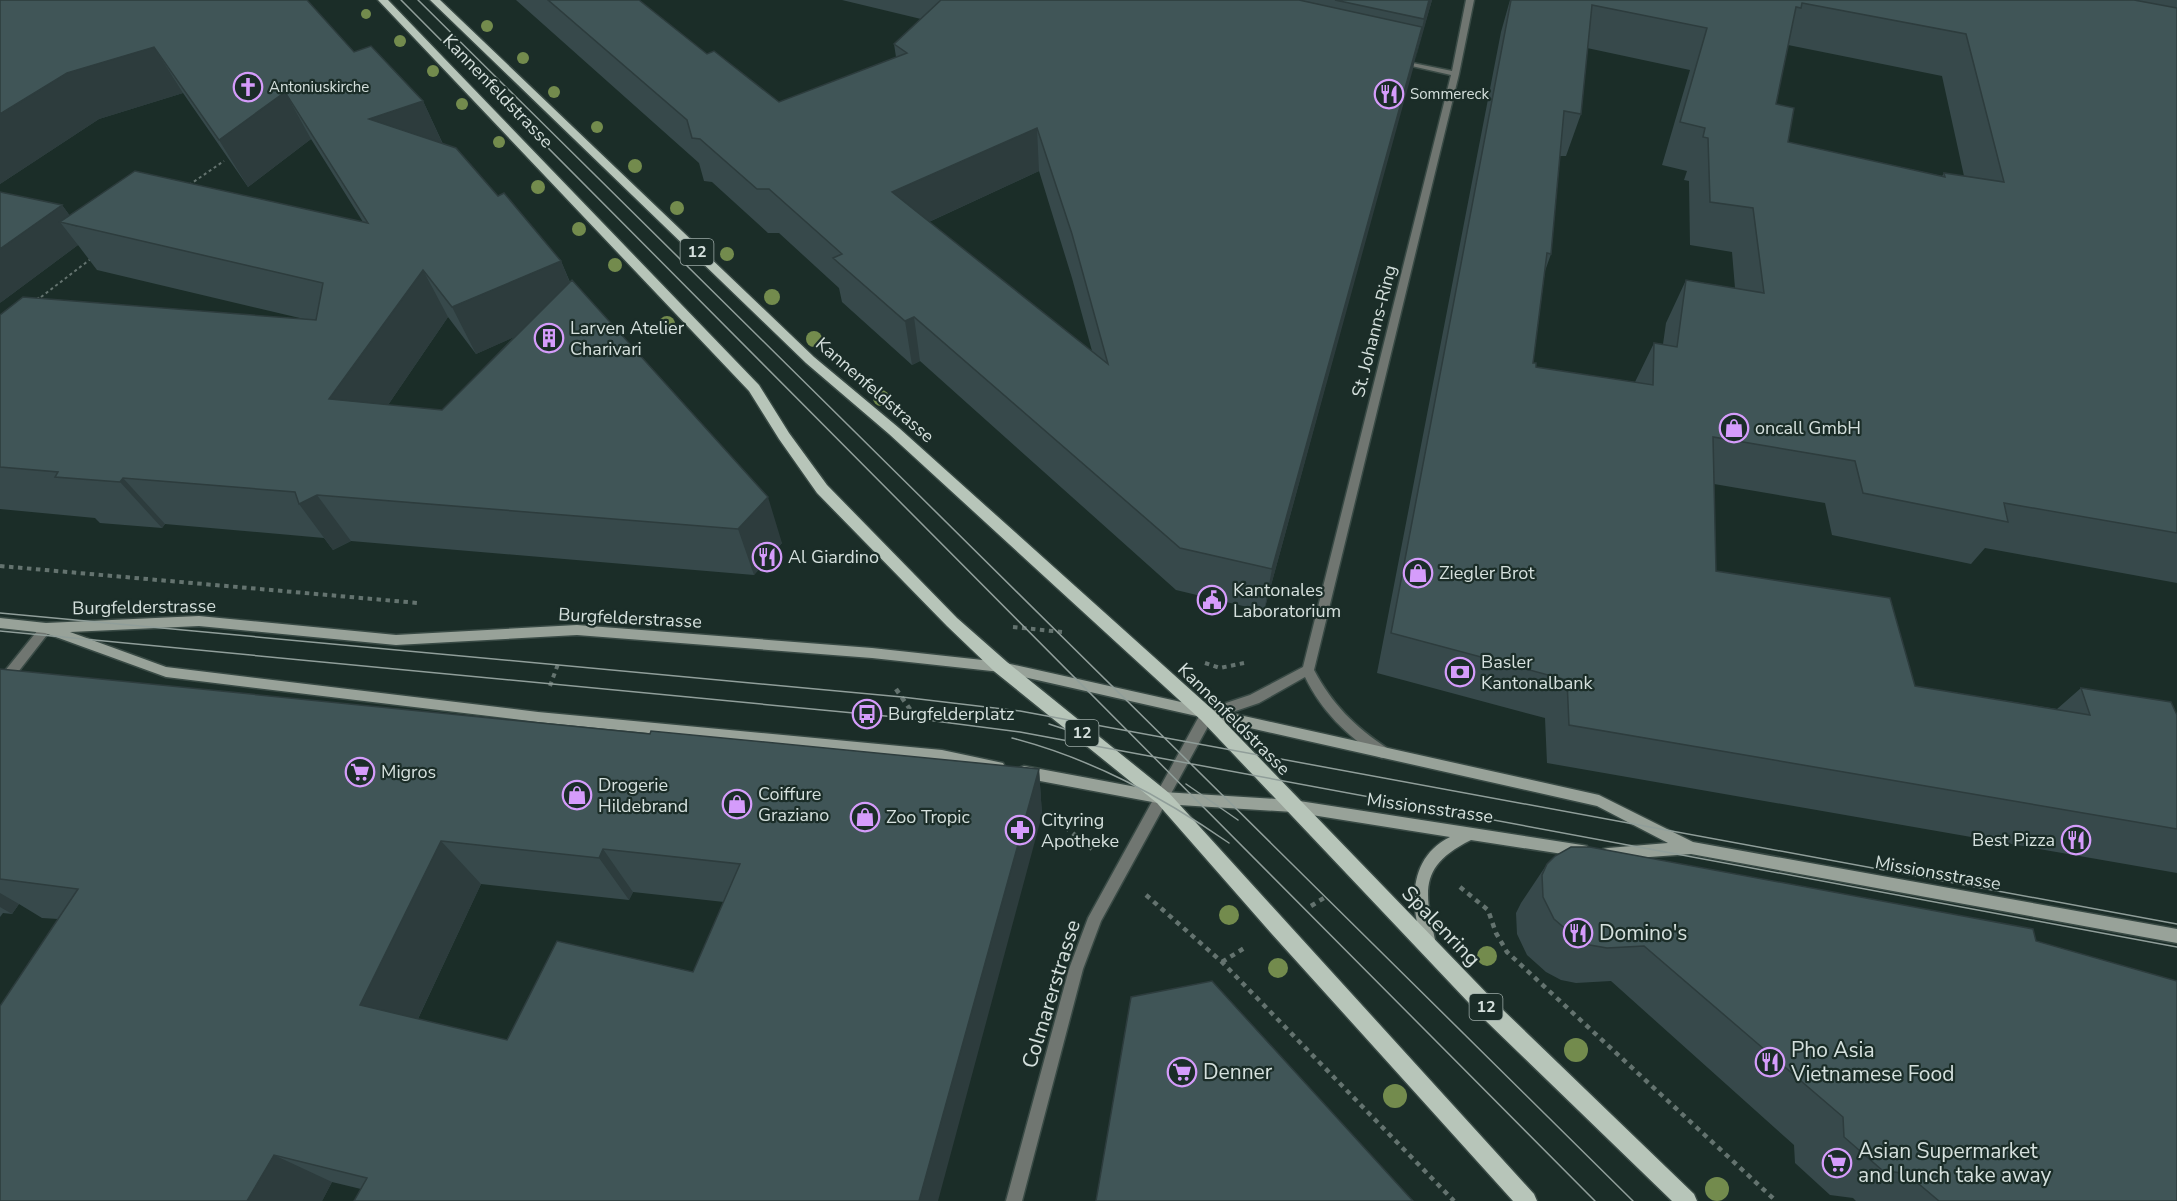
<svg xmlns="http://www.w3.org/2000/svg" width="2177" height="1201" font-family="'Nunito Sans',sans-serif">
<rect width="100%" height="100%" fill="#1b2d28"/>
<g fill="none" stroke-linecap="round" stroke-linejoin="round">
<g stroke="#394a45" stroke-width="3">
<path id="minor" d="M1466 0H1474L1459 74 1314 670C1332 704 1355 727 1387 748L1389 752 1387 756 1382 758 1377 756C1346 734 1322 712 1305 677L1259 703 1212 719 1101 921 1083 969 1022 1201H1006L1069 969 1088 918 1202 711 1250 695 1303 667 1451 75 1394 62 1398 60 1452 71Z
M46 623 50 625 52 628 50 631 4 690 0 691V677L42 625Z"/>
</g>
<g stroke="#394a45" stroke-width="3">
<path id="secondary" d="M199 616 396 635 577 625 872 648 1001 662 1599 795 1693 842 2177 929V943L1691 854 1608 860 1603 859 1601 854 1603 849 1608 848 1668 843 1597 806 1001 672 872 658 577 635 396 645 199 626 70 632 166 667 538 712 942 750 1003 763 1005 767 1003 771 998 773 942 762 538 722 166 677 45 633 0 628V618L46 623Z
M1024 766 1163 792 1293 800 1582 845 1587 846 1589 851 1587 856 1582 857 1471 840C1417 867 1425 892 1436 944L1434 949 1429 951 1424 949C1420 939 1418 928 1416 917 1411 884 1418 853 1450 837L1293 812 1163 804 1024 778 1019 776 1017 772 1019 768Z"/>
</g>
<g stroke="#394a45" stroke-width="3">
<path id="primary" d="M378 0H388L759 385 789 433 827 485 957 618 1007 662 1169 793 1534 1194 1537 1201H1513L1271 933 1157 803 995 672 947 626 817 493 779 439 749 391Z
M430 0H440L814 357 899 428 1213 710 1501 1008 1694 1194 1697 1201H1672L1487 1022 1201 720 889 434 806 363Z"/>
</g>
<path stroke="#64736f" stroke-width="2" stroke-dasharray="3 3" stroke-linecap="butt" d="M189 185 224 161
M41 297 92 258"/>
<path stroke="#64736f" stroke-width="4" stroke-dasharray="4.5 4.5" stroke-linecap="butt" d="M36 301 43 296
M0 566 418 603
M1013 627 1062 632
M1205 663 1220 668 1244 663
M550 686 558 664"/>
<path stroke="#64736f" stroke-width="4.5" stroke-dasharray="5 5" stroke-linecap="butt" d="M896 689 916 718
M1052 812 1059 822 1092 849
M1460 887 1488 910 1496 933 1507 952 1776 1201
M1146 895 1222 962 1454 1201
M1311 906 1327 896
M1222 962 1246 947"/>
<use href="#minor" fill="#707671" fill-rule="evenodd"/>
<use href="#secondary" fill="#98a299" fill-rule="evenodd"/>
<use href="#primary" fill="#b7c5b9" fill-rule="evenodd"/>
<path stroke="#909e9a" stroke-width="1.5" d="M401 0 1595 1201
M418 0 1633 1201
M0 613 902 697 1020 711 2177 924
M0 631 927 720 1020 732 2177 947
M1049 724 1095 739
M1012 738C1092 759 1161 796 1229 843
M1186 784 1238 820"/>
</g>
<g fill="#738b4d">
<circle cx="366" cy="14" r="5"/>
<circle cx="487" cy="26" r="6"/>
<circle cx="400" cy="41" r="6"/>
<circle cx="523" cy="58" r="6"/>
<circle cx="433" cy="71" r="6"/>
<circle cx="554" cy="92" r="6"/>
<circle cx="462" cy="104" r="6"/>
<circle cx="597" cy="127" r="6"/>
<circle cx="499" cy="142" r="6"/>
<circle cx="635" cy="166" r="7"/>
<circle cx="538" cy="187" r="7"/>
<circle cx="677" cy="208" r="7"/>
<circle cx="579" cy="229" r="7"/>
<circle cx="727" cy="254" r="7"/>
<circle cx="615" cy="265" r="7"/>
<circle cx="772" cy="297" r="8"/>
<circle cx="667" cy="324" r="8"/>
<circle cx="814" cy="339" r="8"/>
<circle cx="881" cy="398" r="8"/>
<circle cx="1229" cy="915" r="10"/>
<circle cx="1487" cy="956" r="10"/>
<circle cx="1278" cy="968" r="10"/>
<circle cx="1576" cy="1050" r="12"/>
<circle cx="1395" cy="1096" r="12"/>
<circle cx="1717" cy="1189" r="12"/>
</g>
<path fill="#37494b" fill-rule="evenodd" d="M0 0 354 52 423 101 443 144 498 196 561 261 570 282 782 543 754 575 351 541 333 550 324 538 165 524 162 528 100 523 95 518 0 509V315L304 319 97 270 78 245 0 303 62 205 70 216 363 222 311 139 248 187 183 93 99 119 0 184ZM448 317 476 354 514 337 442 410 388 405Z
M516 0H639L707 54 779 102 896 57 894 44 921 19 842 0H1432L1414 61 1264 611 1176 590 920 361 912 365 842 302 839 288 779 233H768L712 182 704 181 699 163ZM1039 171 1072 278 1092 351 929 222Z
M1510 0H2177V583L1985 548 1971 564 1832 535 1825 503 1714 484 1716 571 1915 686 2057 709 2081 688 2177 715V873L1547 763 1545 718 1377 673 1501 32ZM1788 45 1942 76 1964 176 1944 173 1942 176 1788 142 1776 104ZM1587 48 1690 70 1662 165 1687 171 1684 180 1689 181 1690 245 1732 252 1735 288 1686 280 1666 323 1663 344 1654 343 1635 382 1536 367 1533 363 1545 271 1551 254 1560 156H1566L1581 114Z
M0 669 650 734 1039 769 1042 815 361 1189 332 1182 322 1201H0L58 919 42 918 19 904 12 914 3 913 0 917ZM481 884 629 900 633 892 724 902 693 972 507 1040 418 1019Z
M1547 864 2036 941 2177 1201H1856L1853 1198 1830 1195 1795 1163 1794 1145 1611 981 1576 983 1561 980 1546 972 1527 955 1517 934 1516 913 1521 903Z"/>
<path fill="#2d3c3d" d="M1429 0H1432L1415 61 1424 19Z
M1422 27 1413 69 1264 611 1272 569Z
M154 47 183 93 99 119 0 184V114L67 73Z
M285 92 311 139 248 187 219 140Z
M423 101 444 147 369 119Z
M1037 128 1039 171 898 236 892 192Z
M62 205 78 227 60 222 78 245 0 303V249Z
M561 261 580 308 476 354 452 307Z
M423 270 448 317 360 446 329 399Z
M914 317 920 361 912 365 905 321Z
M123 478 165 524 162 528 120 482Z
M317 495 351 541 333 550 299 504Z
M768 497 782 543 754 575 738 529Z
M1039 769 1042 815 938 1201H919Z
M441 841 481 884 408 1040 360 1005Z
M603 849 633 892 629 900 599 858Z
M0 893 19 904 12 914 0 907Z
M274 1155 332 1182 322 1201H247Z"/>
<path fill="#405557" stroke="#2d3c3d" stroke-width="1.5" fill-rule="evenodd" d="M0 0H307L354 52 371 46 423 101 369 119 456 148 498 196 504 193 561 261 452 307 423 270 329 399 442 410 572 280 768 497 738 529 317 495 299 504 295 492 123 478 120 482 55 477 58 472 0 467V315L23 297 316 320 323 283 60 222 135 171 368 223 285 92 219 140 154 47 67 73 0 114Z
M548 0H639L707 54 714 51 779 102 907 53 894 44 941 0H1299L1422 27 1272 569 1180 548 914 317 905 321 833 258 842 254 769 189H757L700 139 692 138 687 120ZM1037 128 1072 234 1108 364 892 192Z
M1335 0H1429L1424 19Z
M1511 0H2134L2177 8V533L2004 503 2008 522 1863 493 1855 461 1713 437 1716 571 1890 598 1915 686 2090 715 2081 688 2171 702 2177 715V829L1569 725 1567 680 1391 633ZM1802 3 1966 34 2004 182 1944 173 1945 177 1788 142 1794 108 1776 104 1796 7 1801 8ZM1592 5 1707 28 1680 122 1705 128 1703 137 1708 138 1710 202 1753 208 1764 293 1686 280 1677 347 1654 343 1653 385 1536 367V363H1533L1547 253 1551 254 1564 111 1581 114Z
M0 192 62 205 0 249Z
M0 669 650 734 651 731 1039 769 919 1201H354L367 1178 274 1155 247 1201H0V1006L78 889 0 879ZM441 841 599 858 603 849 740 864 693 972 557 941 507 1040 360 1005Z
M1571 847H1590L2033 929 2036 941 2177 981V1201H1939L1907 1174 1882 1170 1844 1137 1843 1117 1644 946 1607 948 1590 945 1575 937 1554 919 1543 897 1542 875 1547 864 1555 856Z
M1212 981 1413 1201H1096L1131 997Z"/>
<defs>
<g id="church-ring" transform="scale(1.5)"><circle r="9.5" fill="#1b2d28" stroke="#d59cfb" stroke-width="1.5"/><path d="M-1.2-6h2.4v3.5h3.3v2.4h-3.3V6h-2.4V-.1h-3.3v-2.4h3.3Z" fill="#d59cfb"/></g>
<g id="restaurant-ring" transform="scale(1.5)"><circle r="9.5" fill="#1b2d28" stroke="#d59cfb" stroke-width="1.5"/><path d="M-5-6h1v4h1v-4h1v4h1v-4h1v5L-1.5 .5V6h-2V.5L-5-1ZM5-6V6H3V1.5H1.5Q1.5-4 5-6Z" fill="#d59cfb"/></g>
<g id="building-ring" transform="scale(1.5)"><circle r="9.5" fill="#1b2d28" stroke="#d59cfb" stroke-width="1.5"/><path d="M-4-6H4V6H1V3H-1V6H-4ZM-2.5-4.3h1.7v1.8h-1.7ZM.8-4.3h1.7v1.8H.8ZM-2.5-1h1.7V.8h-1.7ZM.8-1h1.7V.8H.8Z" fill="#d59cfb"/></g>
<g id="shop-ring" transform="scale(1.5)"><circle r="9.5" fill="#1b2d28" stroke="#d59cfb" stroke-width="1.5"/><path d="M-5-2.5h2.3a2.7 3.5 0 0 1 5.4 0H5L5.5 6h-11ZM-1.5-2.5h3a1.5 2.3 0 0 0-3 0Z" fill="#d59cfb"/></g>
<g id="civic-ring" transform="scale(1.5)"><circle r="9.5" fill="#1b2d28" stroke="#d59cfb" stroke-width="1.5"/><path d="M-.6-6.5H3V-4.5H.6V-3L4-1V1h2V6H-6V1h2V-1L-.6-3ZM-1.2 2.5V6h2.4V2.5Z" fill="#d59cfb"/></g>
<g id="bank-ring" transform="scale(1.5)"><circle r="9.5" fill="#1b2d28" stroke="#d59cfb" stroke-width="1.5"/><path d="M-6-4H6V4H-6ZM0-2.3a2.3 2.3 0 1 0 0 4.6a2.3 2.3 0 1 0 0-4.6Z" fill="#d59cfb"/></g>
<g id="bus-ring" transform="scale(1.5)"><circle r="9.5" fill="#1b2d28" stroke="#d59cfb" stroke-width="1.5"/><path d="M-5-6H5V4H4V6H2V4H-2V6H-4V4H-5ZM-3.5-4V0h7V-4ZM-3.5 1.2v1.5H-2V1.2ZM2 1.2v1.5H3.5V1.2Z" fill="#d59cfb"/></g>
<g id="supermarket-ring" transform="scale(1.5)"><circle r="9.5" fill="#1b2d28" stroke="#d59cfb" stroke-width="1.5"/><path d="M-6-5.5h2.5l.6 2H6L4.5 2H-2.5L-4.4-4H-6ZM-1.5 3.2a1.3 1.3 0 1 0 .1 0ZM3 3.2a1.3 1.3 0 1 0 .1 0Z" fill="#d59cfb"/></g>
<g id="pharmacy-ring" transform="scale(1.5)"><circle r="9.5" fill="#1b2d28" stroke="#d59cfb" stroke-width="1.5"/><path d="M-2-6h4v4h4v4h-4v4h-4v-4h-4v-4h4Z" fill="#d59cfb"/></g>
</defs>
<g fill-rule="evenodd">
<use href="#church-ring" x="248" y="87"/>
<use href="#restaurant-ring" x="1389" y="94"/>
<use href="#building-ring" x="549" y="338"/>
<use href="#shop-ring" x="1734" y="428"/>
<use href="#restaurant-ring" x="767" y="557"/>
<use href="#shop-ring" x="1418" y="573"/>
<use href="#civic-ring" x="1212" y="600"/>
<use href="#bank-ring" x="1460" y="672"/>
<use href="#bus-ring" x="867" y="714"/>
<use href="#supermarket-ring" x="360" y="772"/>
<use href="#shop-ring" x="577" y="795"/>
<use href="#shop-ring" x="737" y="804"/>
<use href="#shop-ring" x="865" y="817"/>
<use href="#pharmacy-ring" x="1020" y="830"/>
<use href="#restaurant-ring" x="2076" y="840"/>
<use href="#restaurant-ring" x="1578" y="933"/>
<use href="#restaurant-ring" x="1770" y="1062"/>
<use href="#supermarket-ring" x="1182" y="1072"/>
<use href="#supermarket-ring" x="1837" y="1163"/>
</g>
<g text-anchor="middle" dominant-baseline="central" stroke-width="4.5" stroke-linejoin="round" paint-order="stroke">
<g font-size="15" fill="#d5e0dd" stroke="#1b2d28" text-anchor="start">
<text x="269" y="87">Antoniuskirche</text>
<text x="1410" y="94">Sommereck</text>
</g>
<g fill="#1b2d28" stroke="#9daaa7" stroke-width="1.5">
<rect x="680.5" y="239" width="33" height="26" rx="4.5"/>
<rect x="1065.5" y="720" width="33" height="26" rx="4.5"/>
<rect x="1469.5" y="994" width="33" height="26" rx="4.5"/>
</g>
<g font-size="16" font-weight="bold" fill="#d5e0dd">
<text x="697" y="252">12</text>
<text x="1082" y="733">12</text>
<text x="1486" y="1007">12</text>
</g>
<g font-size="18" fill="#d5e0dd" stroke="#1b2d28">
<text transform="translate(498 91) rotate(46)">Kannenfeldstrasse</text>
<text transform="translate(1374 331) rotate(-76)">St. Johanns-Ring</text>
<text transform="translate(875 390) rotate(41)">Kannenfeldstrasse</text>
<text transform="translate(144 607) rotate(-1)">Burgfelderstrasse</text>
<text transform="translate(630 618) rotate(3)">Burgfelderstrasse</text>
<text transform="translate(1234 719) rotate(45)">Kannenfeldstrasse</text>
<text transform="translate(1430 808) rotate(8)">Missionsstrasse</text>
<text transform="translate(1938 873) rotate(10)">Missionsstrasse</text>
</g>
<g font-size="18" fill="#d5e0dd" stroke="#1b2d28" text-anchor="start">
<text x="570" y="328">Larven Atelier<tspan x="570" dy="21">Charivari</tspan></text>
<text x="1755" y="428">oncall GmbH</text>
<text x="788" y="557">Al Giardino</text>
<text x="1439" y="573">Ziegler Brot</text>
<text x="1233" y="590">Kantonales<tspan x="1233" dy="21">Laboratorium</tspan></text>
<text x="1481" y="662">Basler<tspan x="1481" dy="21">Kantonalbank</tspan></text>
<text x="888" y="714">Burgfelderplatz</text>
<text x="381" y="772">Migros</text>
<text x="598" y="785">Drogerie<tspan x="598" dy="21">Hildebrand</tspan></text>
<text x="758" y="794">Coiffure<tspan x="758" dy="21">Graziano</tspan></text>
<text x="886" y="817">Zoo Tropic</text>
<text x="1041" y="820">Cityring<tspan x="1041" dy="21">Apotheke</tspan></text>
<text x="2055" y="840" text-anchor="end">Best Pizza</text>
</g>
<g font-size="21" fill="#d5e0dd" stroke="#1b2d28">
<text transform="translate(1441 926) rotate(46)">Spalenring</text>
<text transform="translate(1051 994) rotate(-73)">Colmarerstrasse</text>
</g>
<g font-size="21" fill="#d5e0dd" stroke="#1b2d28" text-anchor="start">
<text x="1599" y="933">Domino's</text>
<text x="1791" y="1050">Pho Asia<tspan x="1791" dy="24">Vietnamese Food</tspan></text>
<text x="1203" y="1072">Denner</text>
<text x="1858" y="1151">Asian Supermarket<tspan x="1858" dy="24">and lunch take away</tspan></text>
</g>
</g>
</svg>
